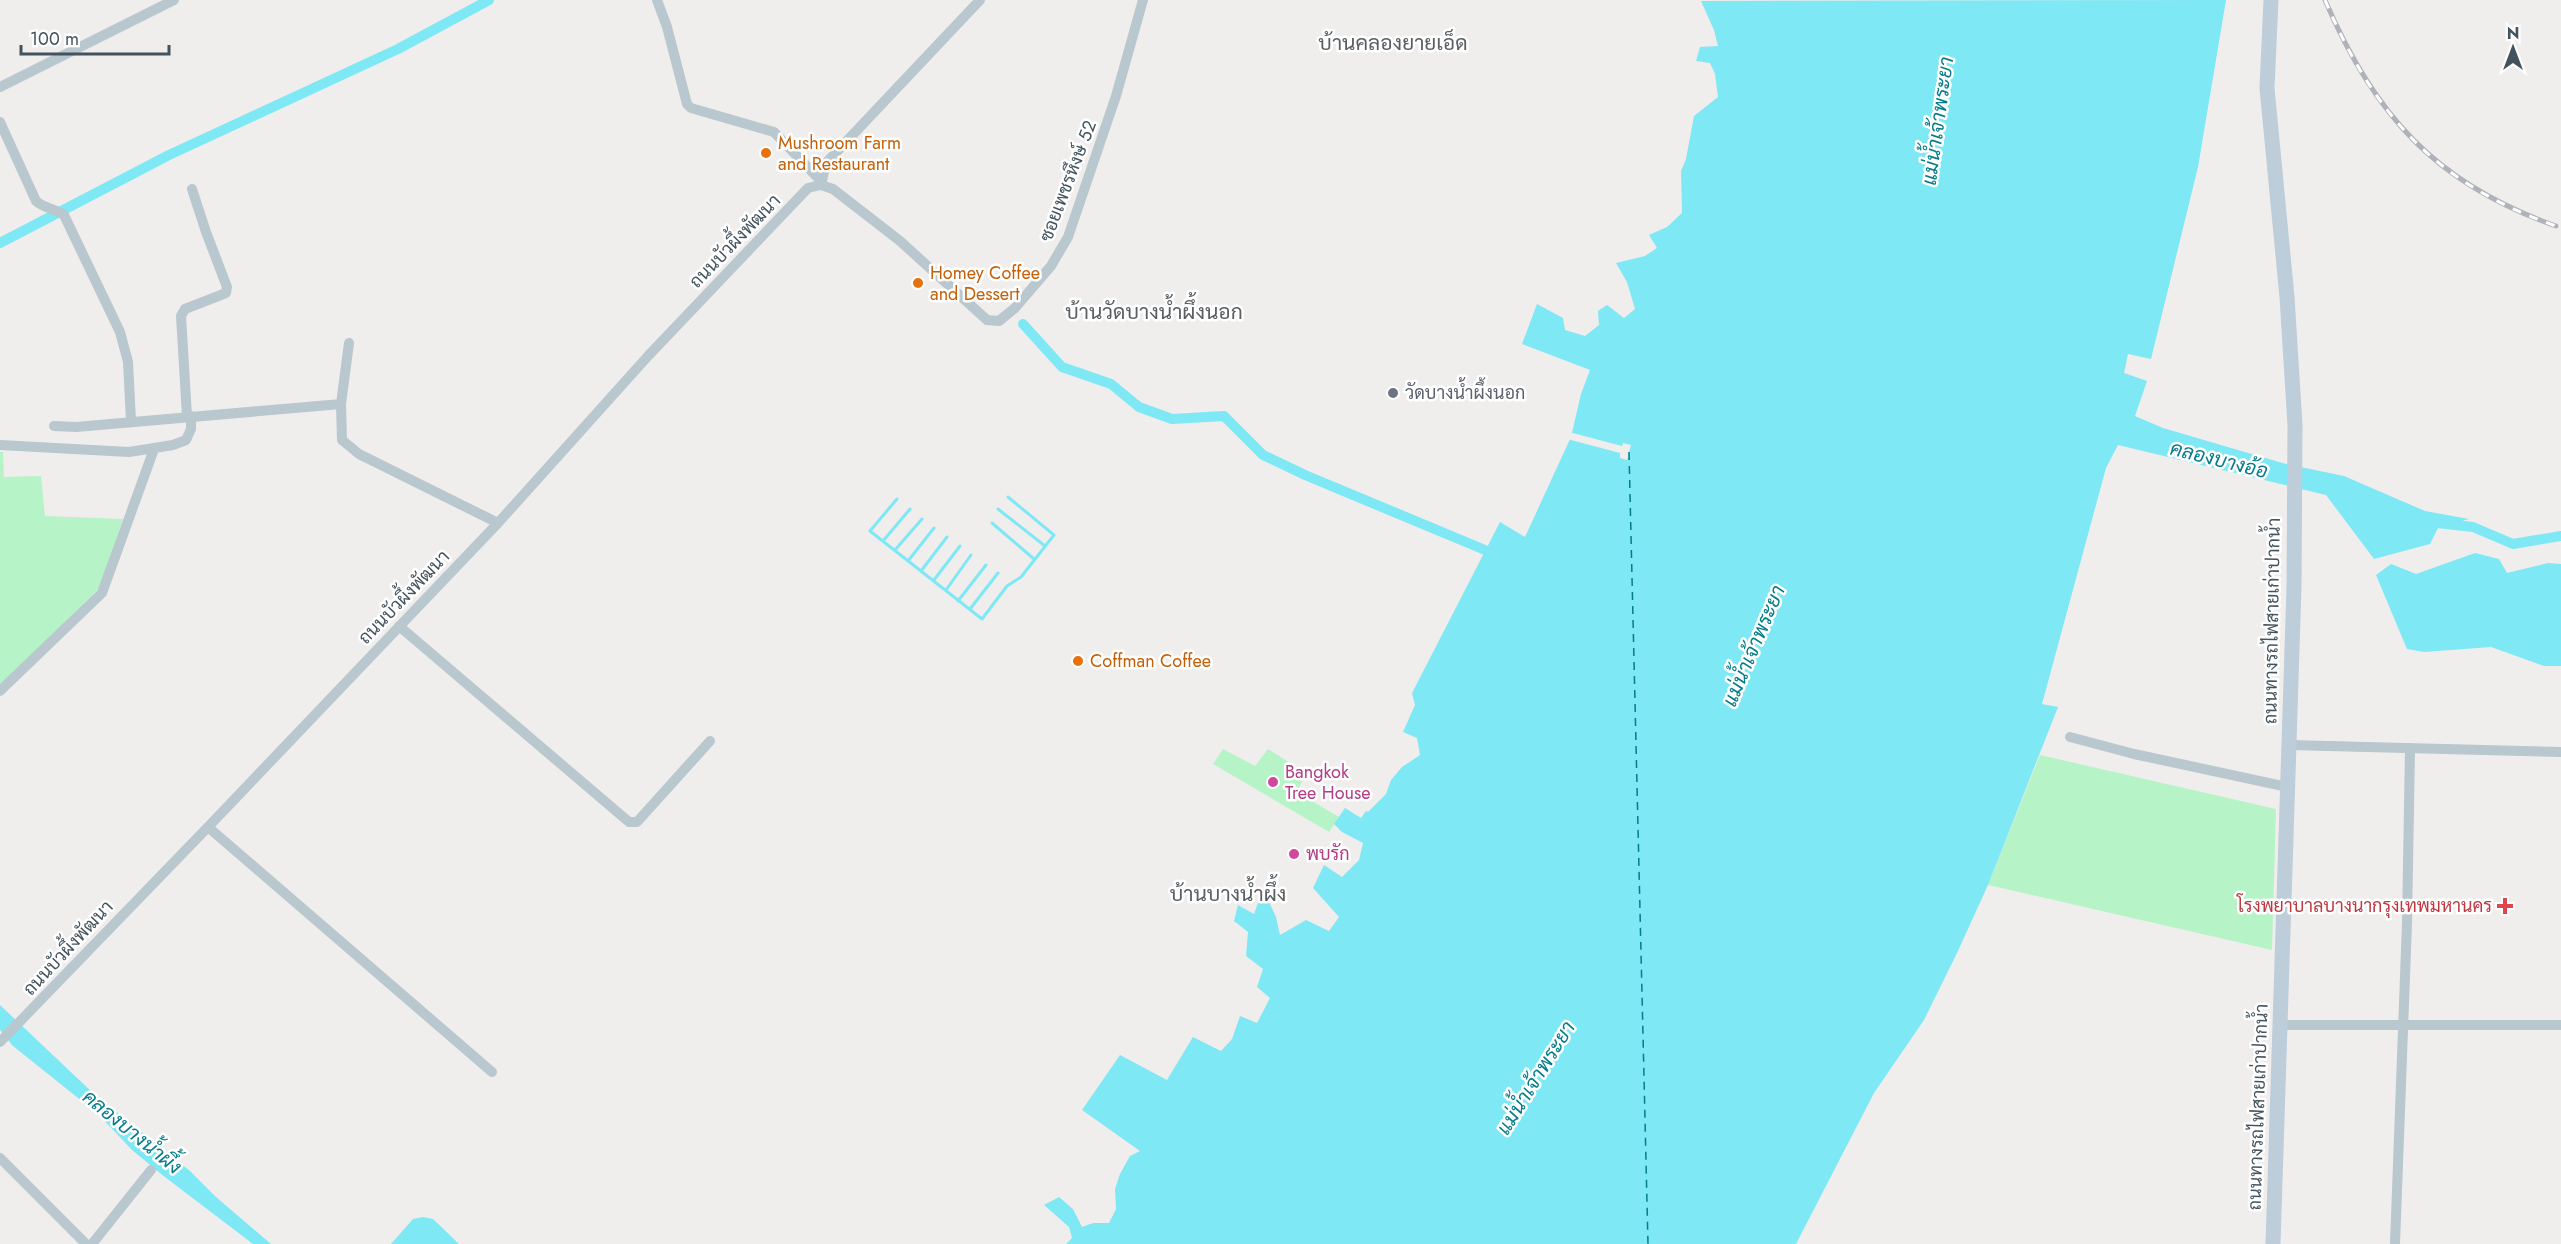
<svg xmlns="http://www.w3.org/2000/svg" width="2561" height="1244" font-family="Jost,Sarabun,sans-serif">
<rect width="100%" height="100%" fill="#f0eded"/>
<path fill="#b6f4c7" d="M0 452H3L4 477 41 476 45 516 123 519 100 587 0 688Z
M1223 749 1255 766 1268 749 1306 773 1297 792 1339 817 1329 832 1213 764Z
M2040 755 2276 809 2272 950 1988 885Z"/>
<path fill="#7ee8f5" d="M2226 0 2198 167 2151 359 2128 354 2124 373 2147 381 2135 416 2163 428 2286 464 2344 476 2425 511 2469 519 2438 528 2430 544 2374 559 2326 495 2118 445 2106 468 2042 704 2058 707 1988 885 1957 953 1924 1020 1874 1093 1796 1244H1066L1072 1238 1069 1227 1044 1205 1059 1197 1073 1209 1082 1227 1093 1223H1109L1116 1209 1115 1189 1120 1174 1130 1156 1140 1151 1082 1110 1120 1055 1167 1080 1193 1037 1221 1051 1232 1039 1240 1016 1257 1023 1270 998 1257 987 1263 969 1246 956 1248 932 1234 921 1238 905 1254 914 1263 889 1276 917 1280 935 1306 920 1329 931 1339 917 1313 888 1324 865 1342 877 1359 860 1363 843 1342 832 1334 824 1345 808 1361 818 1366 811 1368 812 1386 794 1391 780 1402 767 1420 755 1417 738 1403 732 1415 705 1412 693 1500 522 1525 537 1571 437 1581 394 1590 370 1522 344 1537 304 1563 318 1565 330 1585 336 1599 325 1598 311 1607 305 1624 318 1635 309 1627 282 1616 263 1645 256 1657 248 1649 235 1667 227 1682 213 1681 171 1686 159 1694 116 1718 97 1715 74 1710 63 1696 61 1700 47 1718 46 1714 30 1701 1Z
M2475 553 2499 559 2507 573 2548 563 2561 564V666H2544L2491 647 2424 652 2407 649 2376 575 2391 564 2416 574Z
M0 1005 93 1093 190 1171 216 1197 271 1244H253L161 1174 132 1150 98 1114 13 1046 0 1030Z
M423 1217 433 1219 459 1244H391L413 1219Z"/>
<path fill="#f0eded" d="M1569 432 1622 446 1623 443 1631 445 1627 460 1620 458V453L1567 439Z"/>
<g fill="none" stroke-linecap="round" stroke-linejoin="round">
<path stroke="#7ee8f5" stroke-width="3" d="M897 499 870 531 982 619 1007 586 1021 577 1054 535 1008 497
M998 509 1045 546
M992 523 1034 559
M883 541 910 509
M895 550 922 519
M908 561 934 528
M921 571 947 537
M934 580 960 546
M946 590 971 555
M958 601 986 565
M970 609 998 573"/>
<path stroke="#7ee8f5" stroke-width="10" d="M0 243 169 155 398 49 489 0
M1023 324 1062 367 1111 384 1139 407 1172 419 1224 416 1263 455 1305 475 1497 555
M2437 523 2473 527 2513 544 2561 536"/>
<path stroke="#047c8a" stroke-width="1.5" stroke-dasharray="8 6" stroke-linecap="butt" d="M1629 452 1648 1244"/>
<path stroke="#b9c7ce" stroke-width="10" d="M657 0 667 27 687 104 691 108 774 132 818 178 820 185
M0 87 174 0
M0 122 36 201C45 209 55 208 64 215L120 332 128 362 131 421
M821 185 826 163 980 0
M349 343 341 404 342 440 359 454 498 523
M187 416 181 316 185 309 226 293 227 287 206 232 192 189
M54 426 76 427 341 404
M0 445 129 452 173 445 186 440 191 429V416
M399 626 629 822H637L710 741
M0 691 102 593 154 449
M2070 737 2134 754 2288 787
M2289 745 2561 752
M208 827 492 1072
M2280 1025H2561
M0 1042 208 827 498 523 648 356 808 188 821 185 833 189 900 241 987 320 999 321 1015 308 1051 266 1068 237 1116 96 1143 0
M0 1158 86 1244
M92 1244 151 1170
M2395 1244 2407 923 2410 748"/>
<path stroke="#bdcdd9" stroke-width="15" d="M2271 0 2267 88 2287 297 2295 425 2294 587 2273 1244"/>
<g stroke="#afb3b9" stroke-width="5">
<path id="rail" d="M2325 0C2374 115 2436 184 2556 226"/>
</g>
<use href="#rail" stroke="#fff" stroke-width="3" stroke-dasharray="9" stroke-linecap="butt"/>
</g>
<g fill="#e8710a" stroke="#fff" stroke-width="2">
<circle cx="766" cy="153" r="6"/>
<circle cx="918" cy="283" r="6"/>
<circle cx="1078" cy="661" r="6"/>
</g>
<circle fill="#6b7280" stroke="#fff" stroke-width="2" cx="1393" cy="393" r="6"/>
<g fill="#d1479c" stroke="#fff" stroke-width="2">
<circle cx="1273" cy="782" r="6"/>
<circle cx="1294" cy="854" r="6"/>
</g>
<path fill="#e0444e" stroke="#fff" stroke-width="2" d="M2502 897h6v6h6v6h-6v6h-6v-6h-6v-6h6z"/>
<g text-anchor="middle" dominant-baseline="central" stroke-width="5" stroke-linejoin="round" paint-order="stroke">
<g font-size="18" fill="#c56008" stroke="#fff" text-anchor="start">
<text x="778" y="143">Mushroom Farm<tspan x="778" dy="21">and Restaurant</tspan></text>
<text x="930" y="273">Homey Coffee<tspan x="930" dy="21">and Dessert</tspan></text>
<text x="1090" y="661">Coffman Coffee</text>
</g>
<g font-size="18" fill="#43535d" stroke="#fff">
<text transform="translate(1068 181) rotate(-69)">ซอยเพชรหึงษ์ 52</text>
<text transform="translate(735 241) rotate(-46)">ถนนบัวผึ้งพัฒนา</text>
<text transform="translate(404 597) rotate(-46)">ถนนบัวผึ้งพัฒนา</text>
<text transform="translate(2272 621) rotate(-89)">ถนนทางรถไฟสายเก่าปากน้ำ</text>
<text transform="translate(68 948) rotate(-47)">ถนนบัวผึ้งพัฒนา</text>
<text transform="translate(2258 1107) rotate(-88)">ถนนทางรถไฟสายเก่าปากน้ำ</text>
</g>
<g font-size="18" fill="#5b616d" stroke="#fff" text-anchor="start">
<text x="1405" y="393">วัดบางน้ำผึ้งนอก</text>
</g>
<g font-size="18" fill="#b23c85" stroke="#fff" text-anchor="start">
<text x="1285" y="772">Bangkok<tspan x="1285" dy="21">Tree House</tspan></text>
<text x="1306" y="854">พบรัก</text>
</g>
<g font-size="18" fill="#be3a42" stroke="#fff" text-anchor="end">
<text x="2492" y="906">โรงพยาบาลบางนากรุงเทพมหานคร</text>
</g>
<g font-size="20" font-style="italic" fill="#047c8a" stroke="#fff">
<text transform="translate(1938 121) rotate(-82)">แม่น้ำเจ้าพระยา</text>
<text transform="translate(2219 460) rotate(14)">คลองบางอ้อ</text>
<text transform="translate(1754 646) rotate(-67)">แม่น้ำเจ้าพระยา</text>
<text transform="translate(1536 1078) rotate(-58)">แม่น้ำเจ้าพระยา</text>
<text transform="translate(132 1132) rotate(39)">คลองบางน้ำผึ้ง</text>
</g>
<g font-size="21" fill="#595f63" stroke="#fff">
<text x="1393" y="43">บ้านคลองยายเอ็ด</text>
<text x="1154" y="312">บ้านวัดบางน้ำผึ้งนอก</text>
<text x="1228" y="894">บ้านบางน้ำผึ้ง</text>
</g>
</g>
<g transform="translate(2513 48)" stroke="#ffffff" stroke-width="4.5" paint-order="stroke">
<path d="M0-4.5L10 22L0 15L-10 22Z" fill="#43535d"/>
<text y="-9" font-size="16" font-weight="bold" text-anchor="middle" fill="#43535d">N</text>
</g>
<path d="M21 45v9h148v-9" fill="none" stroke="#43535d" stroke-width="3"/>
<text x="30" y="45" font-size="18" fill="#43535d" stroke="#ffffff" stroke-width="4.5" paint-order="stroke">100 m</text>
</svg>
